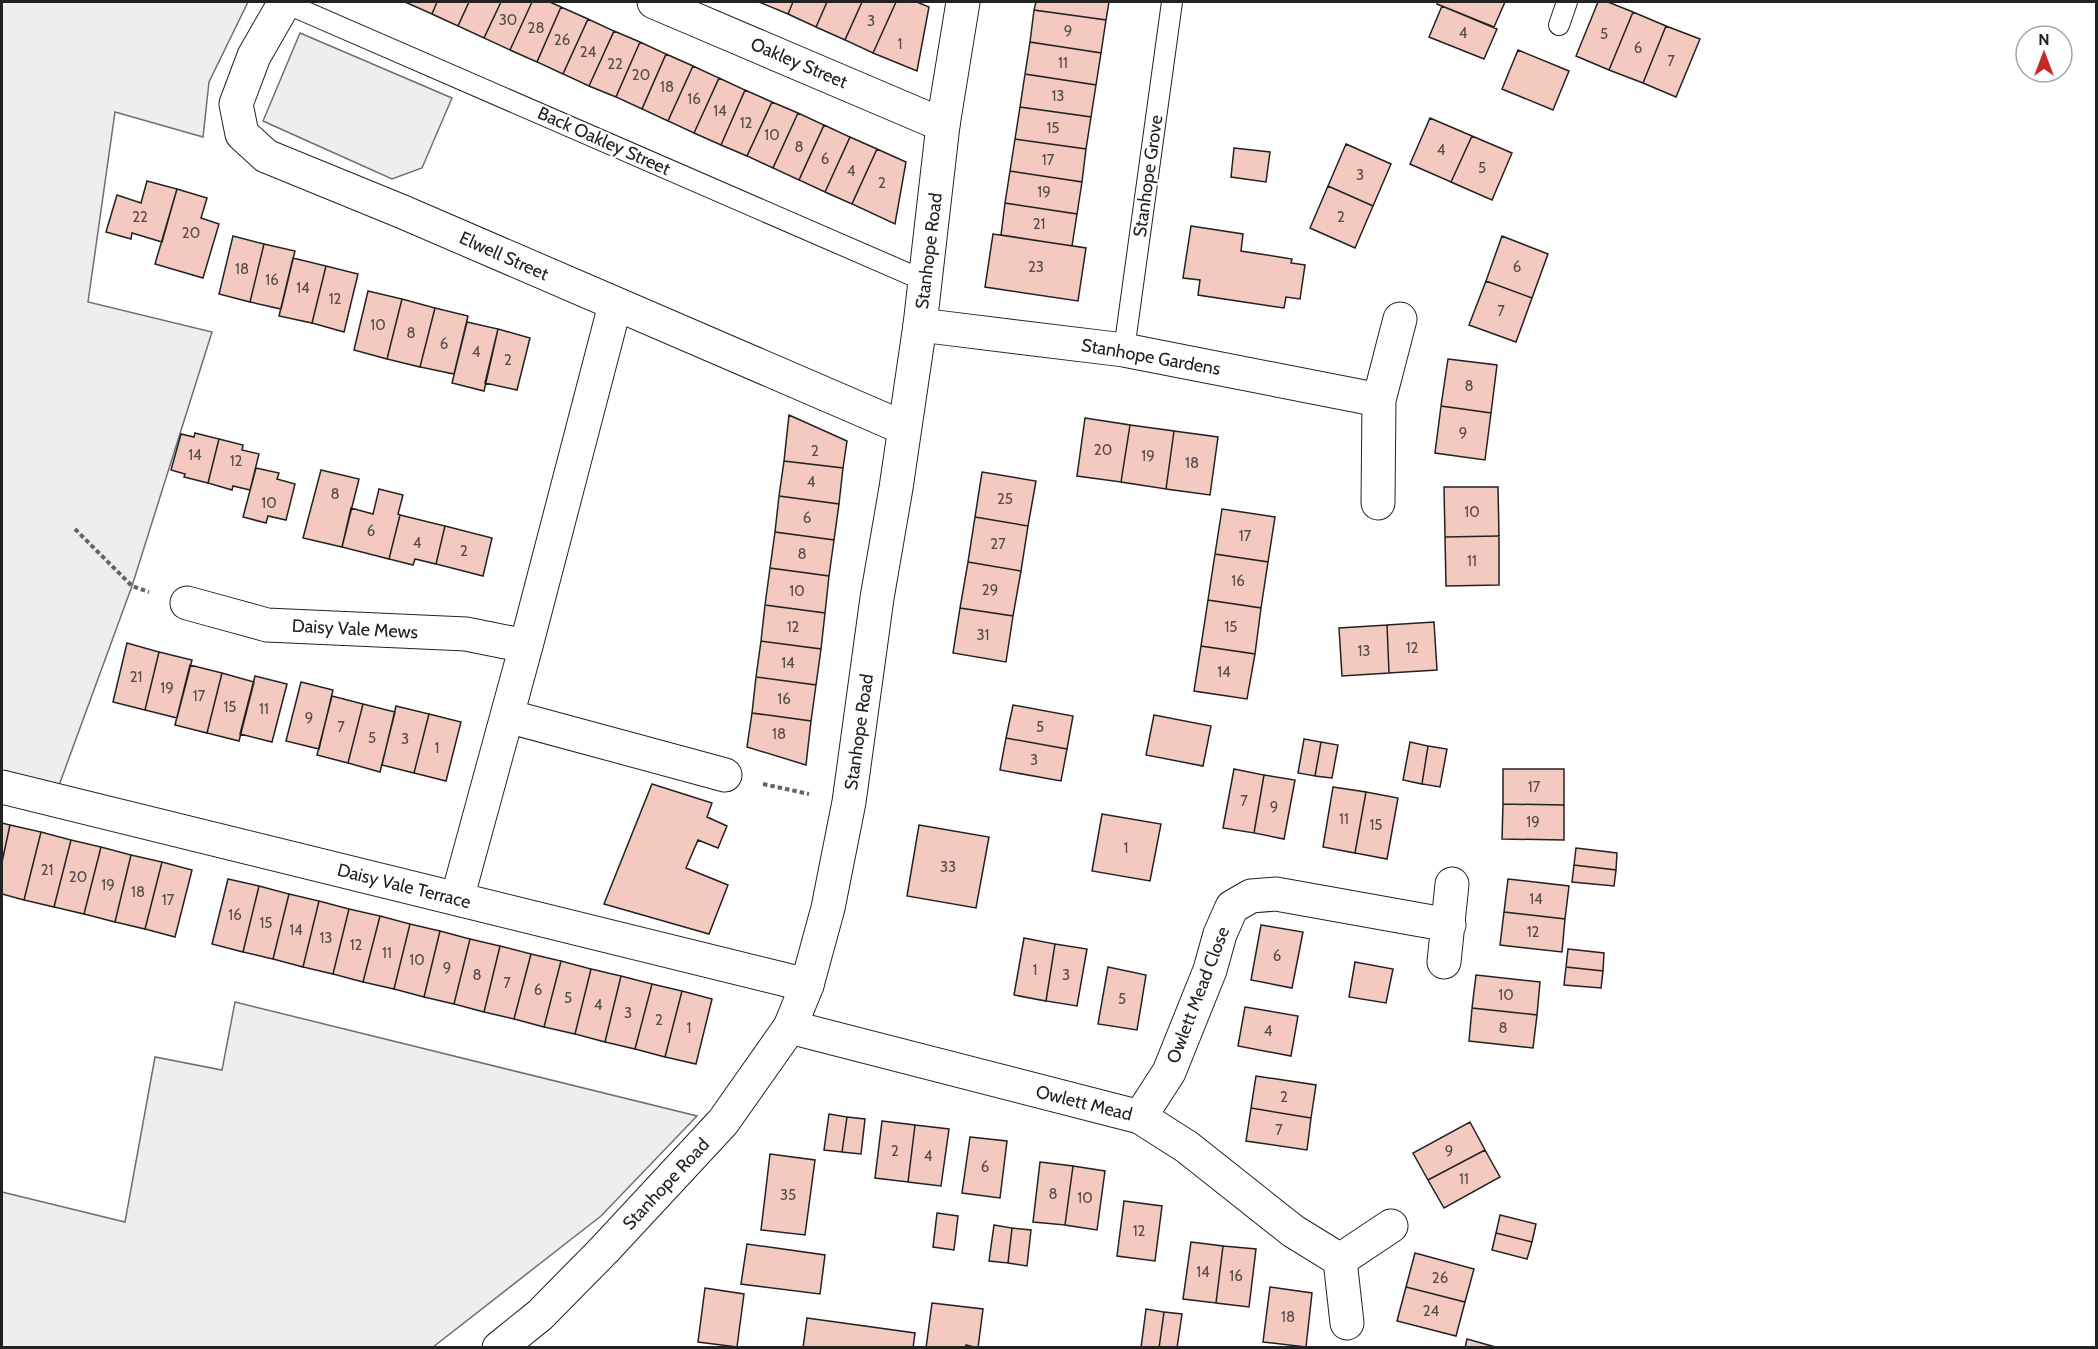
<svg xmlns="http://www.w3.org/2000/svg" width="2098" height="1349" font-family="Cabin,sans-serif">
<rect width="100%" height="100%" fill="#fff"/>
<path fill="#eee" stroke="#6f6f6f" stroke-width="1.5" d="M2 2H248L209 82 203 137 115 112 88 302 212 332 132 586 54 799 2 787Z
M300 33 452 98 422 168 392 179 263 121Z
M235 1002 697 1116 601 1216 433 1347H2V1192L125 1222 155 1057 222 1070Z"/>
<path fill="#f3c9c0" stroke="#222" stroke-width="1.5" d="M405 2H437L432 14Z
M437 2H469L458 26 432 14Z
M469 2H501L484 38 458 26Z
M501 2H532L510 50 484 38Z
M532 2H550L561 7 537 62 510 50Z
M759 2H793L788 14Z
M793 2H827L816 27 788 14Z
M827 2H862L845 40 816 27Z
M862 2H896L873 53 845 40Z
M896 2H917L929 7 917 71 873 53Z
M1036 2H1109L1106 20 1034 10Z
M1438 2H1505L1494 27 1442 6 1437 4Z
M1598 2H1608L1633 12 1609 70 1576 56Z
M1442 6 1497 29 1484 59 1429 37Z
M561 7 588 19 563 74 537 62Z
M1034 10 1106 20 1101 53 1030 42Z
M1633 12 1666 26 1643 83 1609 70Z
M588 19 614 31 589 86 563 74Z
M1666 26 1700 39 1676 97 1643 83Z
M614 31 640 42 616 97 589 86Z
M640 42 666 54 642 109 616 97Z
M1030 42 1101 53 1096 85 1025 74Z
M1518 50 1569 71 1553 110 1502 89Z
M666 54 693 66 668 121 642 109Z
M693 66 719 78 694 133 668 121Z
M1025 74 1096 85 1091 117 1020 107Z
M719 78 745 90 721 145 694 133Z
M745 90 772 102 747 156 721 145Z
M772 102 798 113 773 168 747 156Z
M1020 107 1091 117 1086 149 1015 139Z
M798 113 824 125 799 180 773 168Z
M1430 118 1472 136 1451 182 1410 164Z
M824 125 850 137 825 192 799 180Z
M1472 136 1512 153 1492 200 1451 182Z
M850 137 877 149 852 204 825 192Z
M1015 139 1086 149 1082 182 1010 171Z
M1346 144 1391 164 1373 206 1328 186Z
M1234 148 1270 152 1266 182 1231 177Z
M877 149 906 162 895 224 852 204Z
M1010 171 1082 182 1077 214 1005 203Z
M147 181 177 189 162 242 132 233 131 239 106 232 117 195 141 203Z
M1328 186 1373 206 1355 248 1310 228Z
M177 189 207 198 201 218 219 224 203 278 155 264Z
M1005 203 1077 214 1072 246 1001 235Z
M1191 226 1243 234 1241 251 1292 259 1291 263 1305 265 1300 299 1286 297 1284 308 1198 295 1200 280 1183 278Z
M993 234 1086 248 1078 301 985 287Z
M233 236 264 244 250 302 219 294Z
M1502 236 1548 254 1532 298 1486 281Z
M264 244 295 251 281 309 250 302Z
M293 258 326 266 312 323 279 316Z
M326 266 358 274 344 332 312 323Z
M1486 281 1532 298 1516 342 1469 325Z
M368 291 402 299 387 359 354 350Z
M402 299 435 308 420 367 387 359Z
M435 308 468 316 454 374 420 367Z
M467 322 498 329 484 391 452 383Z
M498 329 530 338 517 390 485 383Z
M1448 359 1497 365 1491 413 1441 406Z
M1441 406 1491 413 1485 460 1435 453Z
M789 415 847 441 843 468 784 461Z
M1085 418 1130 425 1121 482 1077 476Z
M1130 425 1174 431 1166 489 1121 482Z
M1174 431 1218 437 1210 495 1166 489Z
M195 433 219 439 208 483 184 477 185 474 171 470 181 434 194 437Z
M219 439 243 445 242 450 259 454 250 490 233 486 232 490 208 483Z
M784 461 843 468 839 504 779 496Z
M256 468 279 473 277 479 295 484 286 520 268 516 266 523 243 517Z
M321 470 359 479 342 547 303 538Z
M982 472 1036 481 1028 526 975 517Z
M1444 487H1498L1499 536 1445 537Z
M379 489 403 495 398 514 400 515 389 559 342 547 351 508 373 514Z
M779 496 839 504 834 540 775 532Z
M1222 509 1275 517 1268 562 1215 554Z
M400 515 445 526 436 564 415 559 413 565 389 559Z
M975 517 1028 526 1021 571 968 562Z
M445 526 492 538 483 576 436 564Z
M775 532 834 540 829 576 770 568Z
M1499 536V585L1446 586 1445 537Z
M1215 554 1268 562 1261 608 1208 600Z
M968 562 1021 571 1013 616 960 608Z
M770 568 829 576 825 613 765 605Z
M1208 600 1261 608 1255 654 1201 646Z
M765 605 825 613 821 649 761 641Z
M960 608 1013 616 1006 662 953 653Z
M1434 622 1437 670 1389 673 1387 625Z
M1387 625 1389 673 1342 676 1339 628Z
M761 641 821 649 816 685 756 677Z
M127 643 159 652 145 710 113 702Z
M1201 646 1255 654 1247 699 1194 691Z
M159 652 192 660 177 718 145 710Z
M190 665 222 673 207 733 175 725Z
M222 673 254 682 239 741 207 733Z
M255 676 287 684 272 742 240 734Z
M756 677 816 685 811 721 752 713Z
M301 682 333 690 319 749 286 741Z
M332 696 363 704 348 763 317 755Z
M363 704 395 712 380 772 348 763Z
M1013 705 1073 716 1067 749 1006 738Z
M396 706 429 714 414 773 382 765Z
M752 713 811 721 806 765 747 747Z
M429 714 461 722 446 781 414 773Z
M1154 715 1211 726 1203 766 1146 755Z
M1006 738 1067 749 1061 781 1000 770Z
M1304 739 1321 742 1315 776 1298 773Z
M1321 742 1338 745 1332 778 1315 776Z
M1410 742 1428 746 1422 784 1403 780Z
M1428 746 1447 749 1440 787 1422 784Z
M1234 769 1264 775 1254 833 1223 828Z
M1503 769H1564V805L1503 804Z
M1264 775 1295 780 1284 839 1254 833Z
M652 784 712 803 707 817 727 826 718 848 698 840 686 868 728 885 709 934 604 904Z
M1333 787 1366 792 1355 853 1323 847Z
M1366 792 1398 798 1387 859 1355 853Z
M1503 804 1564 805V840L1502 839Z
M1102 814 1161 824 1150 881 1092 871Z
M2 823 10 825 2 862Z
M10 825 41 832 24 900 2 894V862Z
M919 825 989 837 976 908 907 896Z
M41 832 71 840 54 907 24 900Z
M71 840 101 847 84 914 54 907Z
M101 847 131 855 115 922 84 914Z
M1576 848 1617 853 1616 870 1574 865Z
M131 855 162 862 145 929 115 922Z
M162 862 192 870 175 937 145 929Z
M1574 865 1616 870 1614 886 1572 882Z
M228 879 259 886 243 952 212 944Z
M1508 879 1569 886 1565 919 1504 912Z
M259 886 289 894 273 959 243 952Z
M289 894 319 901 303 967 273 959Z
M319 901 349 909 333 974 303 967Z
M349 909 380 916 363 982 333 974Z
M1504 912 1565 919 1562 952 1500 945Z
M380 916 410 924 394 989 363 982Z
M410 924 440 931 424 997 394 989Z
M1261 925 1303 932 1292 988 1251 980Z
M440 931 470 939 454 1004 424 997Z
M1024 938 1055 944 1046 1001 1014 995Z
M470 939 500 946 484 1012 454 1004Z
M1055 944 1087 949 1077 1006 1046 1001Z
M500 946 531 954 514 1019 484 1012Z
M1568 949 1604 953 1603 971 1566 967Z
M531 954 561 961 544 1027 514 1019Z
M561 961 591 969 575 1034 544 1027Z
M1355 962 1393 969 1386 1003 1349 997Z
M1108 967 1146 975 1137 1030 1098 1024Z
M1566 967 1603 971 1601 988 1564 985Z
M591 969 621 976 605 1042 575 1034Z
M1476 975 1540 982 1537 1015 1472 1008Z
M621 976 652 984 635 1049 605 1042Z
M652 984 682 991 665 1057 635 1049Z
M682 991 712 999 696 1064 665 1057Z
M1245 1007 1298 1016 1291 1056 1238 1046Z
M1472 1008 1537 1015 1533 1048 1469 1041Z
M1256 1076 1316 1085 1311 1118 1251 1108Z
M1251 1108 1311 1118 1307 1150 1246 1141Z
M829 1114 847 1117 842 1152 824 1150Z
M847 1117 865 1119 861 1154 842 1152Z
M882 1121 915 1125 908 1182 875 1178Z
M1470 1122 1485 1150 1428 1180 1413 1153Z
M915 1125 949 1129 941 1186 908 1182Z
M970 1137 1007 1141 1000 1198 962 1193Z
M1485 1150 1500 1177 1444 1208 1428 1180Z
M770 1154 815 1160 805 1235 761 1230Z
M1040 1162 1073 1166 1065 1225 1033 1222Z
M1073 1166 1105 1171 1097 1230 1065 1225Z
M1124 1201 1162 1206 1155 1261 1117 1256Z
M937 1213 958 1216 954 1250 933 1247Z
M1500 1215 1536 1224 1532 1242 1496 1233Z
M994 1225 1012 1228 1008 1263 989 1261Z
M1012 1228 1031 1230 1027 1266 1008 1263Z
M1496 1233 1532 1242 1527 1259 1492 1250Z
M1191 1242 1223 1246 1216 1303 1183 1299Z
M747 1244 825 1255 820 1294 741 1284Z
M1223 1246 1256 1249 1249 1307 1216 1303Z
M1415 1253 1474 1269 1465 1302 1406 1287Z
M1270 1287 1312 1293 1306 1347 1263 1342Z
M1406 1287 1465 1302 1456 1336 1397 1321Z
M705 1288 744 1294 737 1347 698 1342Z
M932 1303 983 1309 978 1348 966 1345V1348H926Z
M1146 1309 1164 1312 1159 1348H1141Z
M1164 1312 1182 1314 1177 1348H1159Z
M807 1318 915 1333 913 1348H803Z
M1467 1339 1499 1348H1465Z"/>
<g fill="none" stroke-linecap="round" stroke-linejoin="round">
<g stroke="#222" stroke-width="22">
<path id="lane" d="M283 2 925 281
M1559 25 1567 2
M1124 350 1172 2"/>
</g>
<g stroke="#222" stroke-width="35">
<path id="street" d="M285 2 254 56 236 104 242 134 266 156 403 212 904 428
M654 2 943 125
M920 325 1124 350 1379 400
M1378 503 1379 400 1400 319
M187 603 267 625 466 634 526 646
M507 716 725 775
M2 787 807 985
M457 899 526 646 615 305
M1444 962 1452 884
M790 1027 1140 1117 1187 1147 1293 1231 1340 1260
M1140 1117 1169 1072 1210 970 1220 934 1232 907 1251 896 1276 894 1449 925
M1347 1323 1340 1260 1391 1226"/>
</g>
<g stroke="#222" stroke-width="35">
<path id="secondary" d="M499 1348 540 1315 605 1249 723 1122 790 1027 807 985 828 908 849 802 877 598 896 488 920 325 943 125 963 2"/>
</g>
<path stroke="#646464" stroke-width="4" stroke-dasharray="4.5 3" stroke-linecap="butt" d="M75 529 132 586 149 592
M763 784 809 794"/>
<use href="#lane" stroke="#fff" stroke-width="20"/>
<use href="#street" stroke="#fff" stroke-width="33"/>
<use href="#secondary" stroke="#fff" stroke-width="33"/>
</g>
<g text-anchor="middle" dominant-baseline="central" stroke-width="4.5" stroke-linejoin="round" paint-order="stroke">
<g font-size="15" fill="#564c4a">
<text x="508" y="20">30</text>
<text x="871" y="21">3</text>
<text x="536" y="28">28</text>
<text x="1068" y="31">9</text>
<text x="1463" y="33">4</text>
<text x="1604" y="34">5</text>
<text x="562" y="40">26</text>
<text x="900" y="44">1</text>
<text x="1638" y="48">6</text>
<text x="588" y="52">24</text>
<text x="1671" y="61">7</text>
<text x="1063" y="63">11</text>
<text x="615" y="64">22</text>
<text x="641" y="75">20</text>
<text x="667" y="87">18</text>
<text x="1058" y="96">13</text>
<text x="694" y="99">16</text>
<text x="720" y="111">14</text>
<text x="746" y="123">12</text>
<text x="1053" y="128">15</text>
<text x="772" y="135">10</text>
<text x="799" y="147">8</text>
<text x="1441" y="150">4</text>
<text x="825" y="159">6</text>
<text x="1048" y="160">17</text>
<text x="1482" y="168">5</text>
<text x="851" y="171">4</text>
<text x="1360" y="175">3</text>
<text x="882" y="183">2</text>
<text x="1044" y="192">19</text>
<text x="140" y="217">22</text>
<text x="1341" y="217">2</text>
<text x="1039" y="224">21</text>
<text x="191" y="233">20</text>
<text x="1036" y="267">23</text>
<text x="1517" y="267">6</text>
<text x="242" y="269">18</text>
<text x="272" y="280">16</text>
<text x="303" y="288">14</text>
<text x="335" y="299">12</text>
<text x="1501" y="311">7</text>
<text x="378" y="325">10</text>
<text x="411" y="333">8</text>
<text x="444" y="344">6</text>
<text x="476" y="352">4</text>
<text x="508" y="360">2</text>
<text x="1469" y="386">8</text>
<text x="1463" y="433">9</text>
<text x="1103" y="450">20</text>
<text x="815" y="451">2</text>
<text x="195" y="455">14</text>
<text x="1148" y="456">19</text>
<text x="236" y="461">12</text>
<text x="1192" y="463">18</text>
<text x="811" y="482">4</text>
<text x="335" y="494">8</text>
<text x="1005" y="499">25</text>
<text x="269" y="503">10</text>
<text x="1472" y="512">10</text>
<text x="807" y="518">6</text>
<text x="371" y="531">6</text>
<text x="1245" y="536">17</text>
<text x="417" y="543">4</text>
<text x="998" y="544">27</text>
<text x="464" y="551">2</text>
<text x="802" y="554">8</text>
<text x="1472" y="561">11</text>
<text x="1238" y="581">16</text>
<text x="990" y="590">29</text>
<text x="797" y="591">10</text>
<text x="793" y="627">12</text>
<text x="1231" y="627">15</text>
<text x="983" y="635">31</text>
<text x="1412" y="648">12</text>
<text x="1364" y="651">13</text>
<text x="788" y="663">14</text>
<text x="1224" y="672">14</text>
<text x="136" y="677">21</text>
<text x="167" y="688">19</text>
<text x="199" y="696">17</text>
<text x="784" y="699">16</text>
<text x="230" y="707">15</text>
<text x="264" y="709">11</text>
<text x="309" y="718">9</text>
<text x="341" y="727">7</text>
<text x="1040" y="727">5</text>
<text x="779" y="734">18</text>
<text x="372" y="738">5</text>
<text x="405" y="739">3</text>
<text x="437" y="748">1</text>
<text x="1034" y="760">3</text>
<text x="1534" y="787">17</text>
<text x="1244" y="801">7</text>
<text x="1274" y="807">9</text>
<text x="1344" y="819">11</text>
<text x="1533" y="822">19</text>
<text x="1376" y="825">15</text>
<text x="1126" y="848">1</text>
<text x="948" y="867">33</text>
<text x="47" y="870">21</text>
<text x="78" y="877">20</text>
<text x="108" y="885">19</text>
<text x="138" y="892">18</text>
<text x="1536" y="899">14</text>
<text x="168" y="900">17</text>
<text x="235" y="915">16</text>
<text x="266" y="923">15</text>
<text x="296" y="930">14</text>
<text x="1533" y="932">12</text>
<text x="326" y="938">13</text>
<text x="356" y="945">12</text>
<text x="387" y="953">11</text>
<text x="1277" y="956">6</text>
<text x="417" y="960">10</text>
<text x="447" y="968">9</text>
<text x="1035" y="970">1</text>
<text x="477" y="975">8</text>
<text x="1066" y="975">3</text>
<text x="507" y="983">7</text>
<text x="538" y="990">6</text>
<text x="1506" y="995">10</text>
<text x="568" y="998">5</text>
<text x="1122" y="999">5</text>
<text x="598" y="1005">4</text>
<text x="628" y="1013">3</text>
<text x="659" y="1020">2</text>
<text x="689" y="1028">1</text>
<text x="1503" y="1028">8</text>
<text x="1268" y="1031">4</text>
<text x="1284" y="1097">2</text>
<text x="1279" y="1130">7</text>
<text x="895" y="1151">2</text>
<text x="1449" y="1151">9</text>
<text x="928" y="1156">4</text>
<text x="985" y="1167">6</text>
<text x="1464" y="1179">11</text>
<text x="1053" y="1194">8</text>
<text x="788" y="1195">35</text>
<text x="1085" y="1198">10</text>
<text x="1139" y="1231">12</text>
<text x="1203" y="1272">14</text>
<text x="1236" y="1276">16</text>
<text x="1440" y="1278">26</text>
<text x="1431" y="1311">24</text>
<text x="1288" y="1317">18</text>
</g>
<g font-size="18" fill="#222" stroke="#fff">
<text transform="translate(799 63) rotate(23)">Oakley Street</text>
<text transform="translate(604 141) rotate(24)">Back Oakley Street</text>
<text transform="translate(1148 176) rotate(-82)">Stanhope Grove</text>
<text transform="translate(929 251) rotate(-83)">Stanhope Road</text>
<text transform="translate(504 256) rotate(24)">Elwell Street</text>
<text transform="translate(1151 357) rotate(10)">Stanhope Gardens</text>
<text transform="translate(355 629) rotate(3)">Daisy Vale Mews</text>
<text transform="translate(859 732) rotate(-82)">Stanhope Road</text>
<text transform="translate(404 886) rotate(14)">Daisy Vale Terrace</text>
<text transform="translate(1198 995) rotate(-69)">Owlett Mead Close</text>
<text transform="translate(1084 1103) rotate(14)">Owlett Mead</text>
<text transform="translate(666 1184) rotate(-47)">Stanhope Road</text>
</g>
</g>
<rect width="2098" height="1349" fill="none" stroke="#222222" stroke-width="6"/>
<g transform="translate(2044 54)"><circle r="28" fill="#ffffff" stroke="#a7a7a7" stroke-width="1.5"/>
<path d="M0-4.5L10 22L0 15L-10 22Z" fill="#c62828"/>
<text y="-9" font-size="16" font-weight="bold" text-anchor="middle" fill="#222222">N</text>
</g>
</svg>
